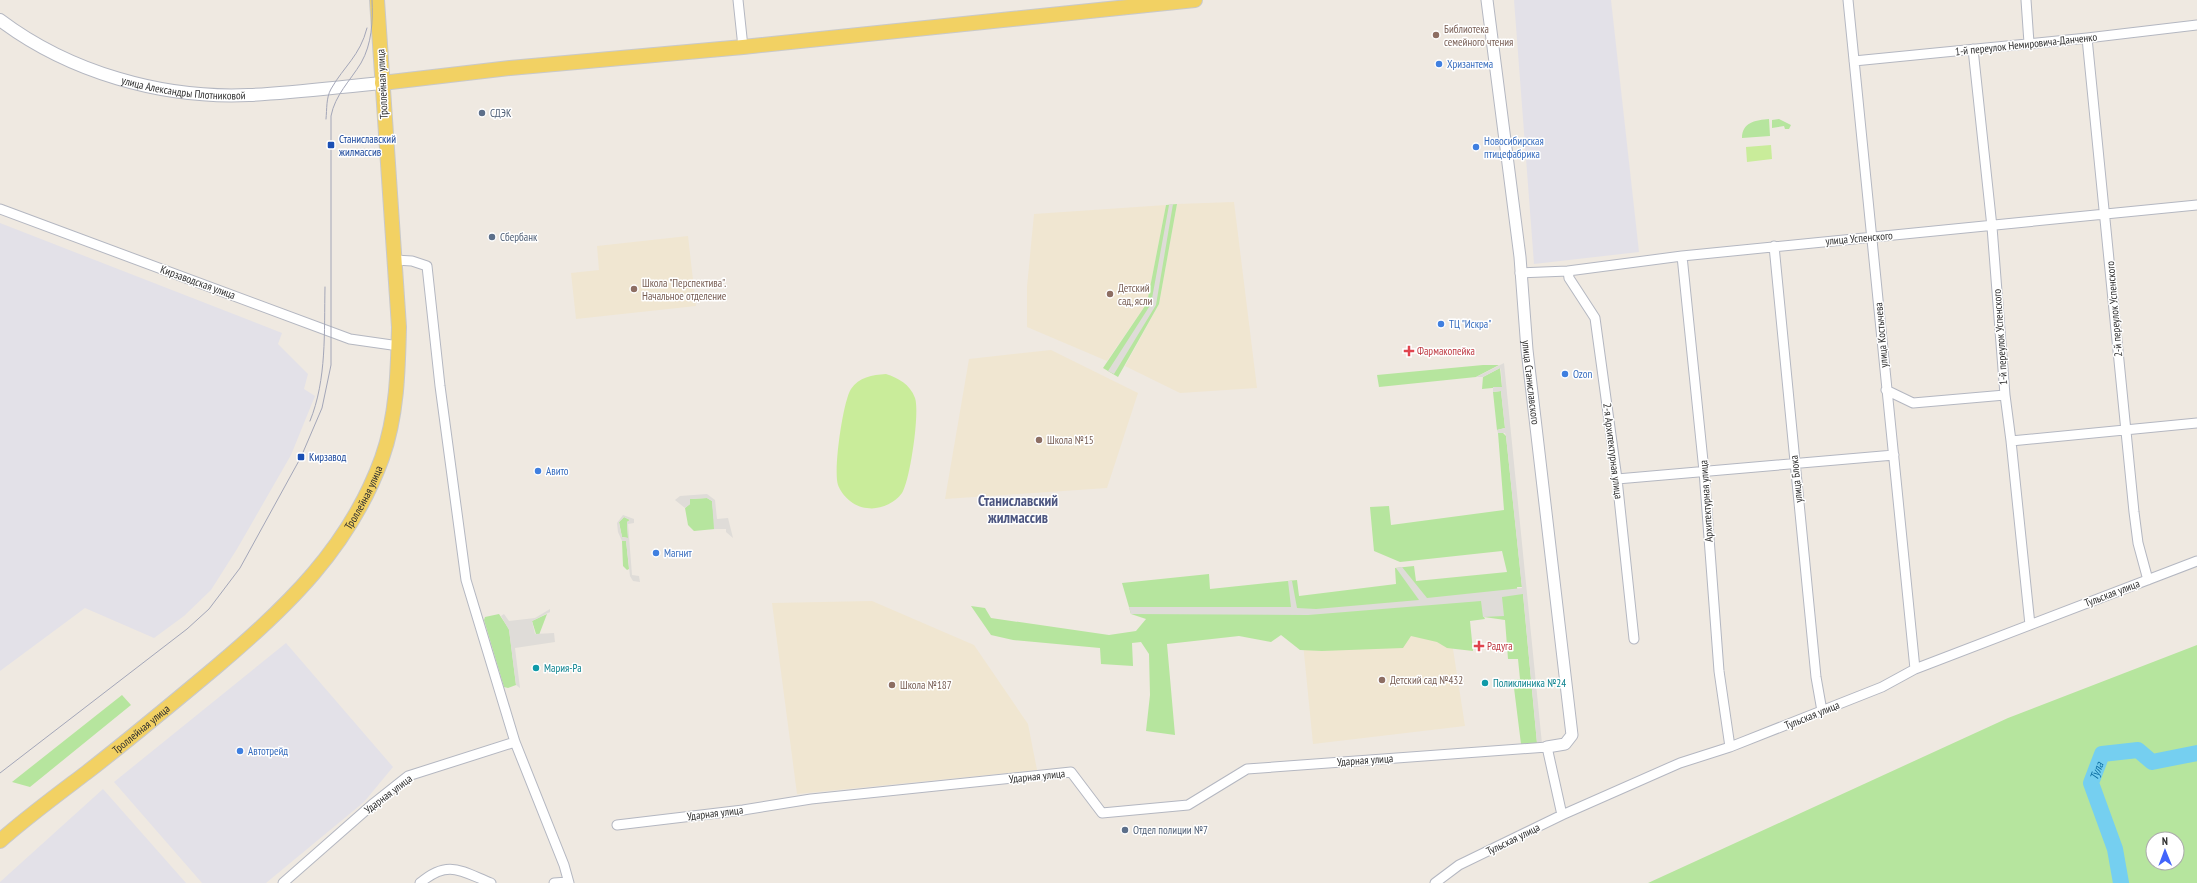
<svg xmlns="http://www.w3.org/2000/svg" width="2197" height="883" font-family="'PT Sans Narrow',sans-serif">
<rect width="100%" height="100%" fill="#efe9e1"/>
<path fill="#e3e1e8" d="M1514 0H1611L1639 252 1534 264Z
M0 223 282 333 278 344 308 374 304 389 315 396 291 455 237 549 211 590 184 616 154 638 85 608 0 671Z
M286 643 393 767 364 802 266 883H202L114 782Z
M103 789 186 883H0V882Z"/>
<path fill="#f0e6d1" d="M1234 202 1257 388 1180 393 1125 366 1159 304 1177 204Z
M1166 205 1147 303 1107 361 1027 327V287L1034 214Z
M688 236 696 306 576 319 571 273 599 270 597 246Z
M1051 350 1138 393 1107 488 945 499 969 359Z
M872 601 974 645 1028 724 1037 770 797 794 772 603Z
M1448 617 1465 726 1313 744 1302 633Z"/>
<path fill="#b6e59e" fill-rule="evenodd" d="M1769 119 1770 136 1742 138C1742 122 1756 120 1769 119Z
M1779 119 1791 125 1789 129H1785L1784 126 1772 128V120Z
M1177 204 1159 304 1118 377 1103 368 1147 303 1166 205Z
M1483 365H1499L1476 377 1379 387 1377 375Z
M1500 368 1502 387 1482 389 1483 377Z
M1501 391 1505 428 1497 430 1493 392Z
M1502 432 1506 436 1522 587H1517L1518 594H1523L1537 743 1521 744 1513 680 1520 679 1518 659H1508L1505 620 1484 617 1485 619 1470 621 1473 651 1447 648 1437 642 1411 636 1403 648 1322 651 1300 650 1281 635 1271 642 1239 636 1167 644 1175 735 1146 731 1150 695 1149 654 1141 642 1132 643 1133 666 1101 664 1100 648 1013 640 991 635 971 606 985 608 991 618 1109 635 1136 631 1146 619 1131 614 1122 583 1209 574 1210 589 1297 580 1299 596 1396 584 1395 568 1414 566 1416 581 1507 572 1502 551 1400 562 1374 551 1370 507 1389 506 1391 525 1504 510 1498 433Z
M707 498 712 501 715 529 694 531 688 525 685 508 690 504 689 499Z
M624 517 630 520 627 522 628 538 622 537 619 522Z
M626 540 629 569 627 570 623 566 622 541Z
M499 614 509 629 516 685 508 688 504 687 484 620 485 617Z
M547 614 539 635 536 634 532 621Z
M2197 645V883H1648L2008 718ZM2153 839H2177V863H2153Z
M122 695 131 705 30 787 12 782Z"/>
<path fill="#c9ec9a" d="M1771 145 1772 159 1747 162 1746 147Z
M886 374C898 378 910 384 915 398 920 412 910 481 902 493 894 504 879 510 867 508 854 507 842 496 838 485 833 471 843 401 851 389 859 377 872 375 886 374Z"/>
<path fill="#dfdcd8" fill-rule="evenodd" d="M1173 204 1156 305 1114 374 1108 371 1151 304 1169 205Z
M1504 363 1542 744 1537 743 1523 594 1502 597 1504 616 1483 617 1481 601 1308 615 1131 614 1129 607H1291L1288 581H1292L1297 608 1316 609 1419 600 1396 568 1402 567 1427 598 1522 588 1506 436 1505 433H1498L1497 430 1505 428 1501 391 1493 392V387H1502L1501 370 1500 368 1483 377H1476Z
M707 494 715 500 717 519 728 518 733 538 726 532V529H714L712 501 707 498 690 499V504L685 508 675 500 680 496Z
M623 515 634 519V523L628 524 632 575 639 576 640 582 633 581 630 576 626 541H622L618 532 617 523ZM624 517 630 520 627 522 628 538 622 537 620 528 619 522Z
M550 609V612L532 621 535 634 554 633 555 642 515 648 520 688 516 685 509 630 501 616 504 614 509 621 535 618Z"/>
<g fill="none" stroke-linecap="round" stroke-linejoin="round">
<path stroke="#75cff0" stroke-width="16" id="s1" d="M2121 883 2115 849 2091 783 2102 754 2138 750 2152 762 2197 753"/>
<g stroke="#b4b7c1" stroke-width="11">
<path id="minor" d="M738 0 743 47
M1848 0 1915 669
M2026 0 2029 43
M2087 38 2134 512 2138 543 2148 580
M1973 49 1992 227 2005 395 2011 441 2030 625
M1854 61 2087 38 2197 25
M0 209 350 339 399 346
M1774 246 1816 677 1822 711
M1682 256 1704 471 1719 671 1730 747
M395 260 412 261 427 266 440 386 466 580 515 742 564 865 569 883
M1568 271 1569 278 1595 318 1617 479 1634 639
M1520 273 1568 271 1682 256 2197 205
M1886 390 1913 403 2005 395
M2011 441 2197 423
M1617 479 1894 455
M617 825 743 810 811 799 1071 772 1102 813 1188 805 1247 769 1547 747 1562 815
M283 883 374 803 408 776 515 742
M420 883C448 859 461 871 491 883
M554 883 568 882
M1435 883 1459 865 1562 815 1680 763 1730 747 1882 687 1915 669 2197 561"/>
</g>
<g stroke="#b4b7c1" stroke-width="13">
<g id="tertiary">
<path id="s2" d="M1487 0 1520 257 1527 350 1572 735 1565 744 1547 747"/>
</g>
</g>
<g stroke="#b4b7c1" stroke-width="14">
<g id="secondary">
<path id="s3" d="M0 20C69 72 162 99 249 95 293 93 338 87 382 83"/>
</g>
</g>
<g stroke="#c9c9c9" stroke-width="16">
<g id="primary">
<path d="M382 83 510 68 743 47 1195 0"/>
<path id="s4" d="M0 841C27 817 57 795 86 773 130 739 173 703 216 667 286 608 350 547 382 458 397 416 398 371 399 327L377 0"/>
</g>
</g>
<use href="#minor" stroke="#fff" stroke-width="9"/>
<use href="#tertiary" stroke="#fff" stroke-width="11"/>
<use href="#secondary" stroke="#fff" stroke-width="12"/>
<use href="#primary" stroke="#f2d163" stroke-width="14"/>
<path stroke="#a3a6b8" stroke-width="1" d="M326 119C327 109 326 98 331 89 344 66 360 56 367 28
M310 421C327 379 324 332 325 287
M0 773 187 629 209 609 240 568 301 457 322 408 331 365V116C335 95 350 81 361 63 372 44 373 21 372 0"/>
</g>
<g fill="#8d6e63" stroke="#fff" stroke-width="1.5">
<circle cx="1436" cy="35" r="4"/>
<circle cx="634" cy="289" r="4"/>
<circle cx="1110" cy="294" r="4"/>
<circle cx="1039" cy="440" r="4"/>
<circle cx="1382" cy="680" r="4"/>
<circle cx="892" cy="685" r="4"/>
</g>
<g fill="#3f7fe0" stroke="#fff" stroke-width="1.5">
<circle cx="1439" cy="64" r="4"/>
<circle cx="1476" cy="147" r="4"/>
<circle cx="1441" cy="324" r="4"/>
<circle cx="1565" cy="374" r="4"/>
<circle cx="538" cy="471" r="4"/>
<circle cx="656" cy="553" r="4"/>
<circle cx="240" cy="751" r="4"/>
</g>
<g fill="#5c6f8a" stroke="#fff" stroke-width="1.5">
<circle cx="482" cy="113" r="4"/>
<circle cx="492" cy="237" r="4"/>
<circle cx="1125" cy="830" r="4"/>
</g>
<g fill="#1a4fb4" stroke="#fff" stroke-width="1.5">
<rect x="327" y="141" width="8" height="8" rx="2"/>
<rect x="297" y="453" width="8" height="8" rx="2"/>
</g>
<g fill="#e0444e" stroke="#fff" stroke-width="1.5">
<path d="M1407 345h4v4h4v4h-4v4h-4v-4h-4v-4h4z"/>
<path d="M1477 640h4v4h4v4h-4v4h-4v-4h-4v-4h4z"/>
</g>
<g fill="#0f9aa8" stroke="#fff" stroke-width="1.5">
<circle cx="536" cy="668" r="4"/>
<circle cx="1485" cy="683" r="4"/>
</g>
<g text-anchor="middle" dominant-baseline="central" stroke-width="3" stroke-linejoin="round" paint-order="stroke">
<g font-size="11" fill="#785e54" stroke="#fff" text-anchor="start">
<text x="1444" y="29">Библиотека<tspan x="1444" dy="13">семейного чтения</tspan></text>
<text x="642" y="283">Школа "Перспектива".<tspan x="642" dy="13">Начальное отделение</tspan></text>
<text x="1118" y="288">Детский<tspan x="1118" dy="13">сад, ясли</tspan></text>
<text x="1047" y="440">Школа №15</text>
<text x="1390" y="680">Детский сад №432</text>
<text x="900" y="685">Школа №187</text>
</g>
<g font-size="11" fill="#2e2e2e" stroke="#fff">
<text transform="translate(2026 44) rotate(-6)">1-й переулок Немировича-Данченко</text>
<text transform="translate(382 84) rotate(-93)">Троллейная улица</text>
<text stroke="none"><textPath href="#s3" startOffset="199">улица Александры Плотниковой</textPath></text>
<text transform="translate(1859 238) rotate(-5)">улица Успенского</text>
<text transform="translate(198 282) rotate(20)">Кирзаводская улица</text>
<text transform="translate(2114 309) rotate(-95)">2-й переулок Успенского</text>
<text transform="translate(1881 335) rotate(-95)">улица Костычева</text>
<text transform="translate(2000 337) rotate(-94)">1-й переулок Успенского</text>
<text stroke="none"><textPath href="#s2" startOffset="385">улица Станиславского</textPath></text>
<text transform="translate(1613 451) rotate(83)">2-я Архитектурная улица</text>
<text transform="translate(1796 479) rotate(-96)">улица Блока</text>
<text stroke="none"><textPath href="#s4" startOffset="504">Троллейная улица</textPath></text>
<text transform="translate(1706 501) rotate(-94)">Архитектурная улица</text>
<text transform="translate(2112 593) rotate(-21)">Тульская улица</text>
<text transform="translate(1812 715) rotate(-22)">Тульская улица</text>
<text stroke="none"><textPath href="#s4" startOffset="180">Троллейная улица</textPath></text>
<text transform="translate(1365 760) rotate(-4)">Ударная улица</text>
<text transform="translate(1037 776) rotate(-6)">Ударная улица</text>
<text transform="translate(388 794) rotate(-37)">Ударная улица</text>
<text transform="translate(715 813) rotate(-7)">Ударная улица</text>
<text transform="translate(1513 839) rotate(-26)">Тульская улица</text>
</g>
<g font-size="11" fill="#366cbe" stroke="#fff" text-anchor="start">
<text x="1447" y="64">Хризантема</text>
<text x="1484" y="141">Новосибирская<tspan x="1484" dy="13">птицефабрика</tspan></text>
<text x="1449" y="324">ТЦ "Искра"</text>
<text x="1573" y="374">Ozon</text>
<text x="546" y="471">Авито</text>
<text x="664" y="553">Магнит</text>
<text x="248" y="751">Автотрейд</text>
</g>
<g font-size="11" fill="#4e5e75" stroke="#fff" text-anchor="start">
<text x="490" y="113">СДЭК</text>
<text x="500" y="237">Сбербанк</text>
<text x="1133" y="830">Отдел полиции №7</text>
</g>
<g font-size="11" fill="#164399" stroke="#fff" text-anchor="start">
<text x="339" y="139">Станиславский<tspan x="339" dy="13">жилмассив</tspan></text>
<text x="309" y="457">Кирзавод</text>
</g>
<g font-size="11" fill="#be3a42" stroke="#fff" text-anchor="start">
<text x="1417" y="351">Фармакопейка</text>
<text x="1487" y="646">Радуга</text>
</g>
<g font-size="11" fill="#0d838f" stroke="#fff" text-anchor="start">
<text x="544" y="668">Мария-Ра</text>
<text x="1493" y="683">Поликлиника №24</text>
</g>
<g font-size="12" font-style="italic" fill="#0d6fa3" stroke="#fff">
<text stroke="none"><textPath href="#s1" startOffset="118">Тула</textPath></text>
</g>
<g font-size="15" font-weight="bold" fill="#4d5680" stroke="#fff">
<text x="1018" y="500">Станиславский<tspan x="1018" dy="17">жилмассив</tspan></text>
</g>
</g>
<g transform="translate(2165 851) rotate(359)"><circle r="19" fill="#ffffff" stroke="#ababab"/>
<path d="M0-3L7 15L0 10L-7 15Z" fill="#4264fb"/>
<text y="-6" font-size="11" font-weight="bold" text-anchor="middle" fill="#2e2e2e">N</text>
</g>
</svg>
